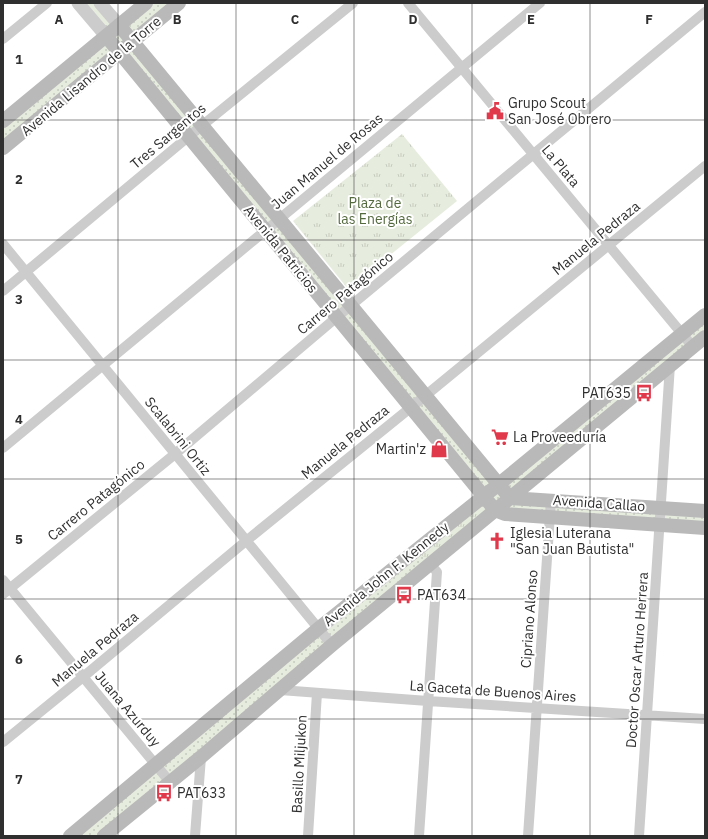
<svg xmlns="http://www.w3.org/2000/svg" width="708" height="839" font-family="'IBM Plex Sans',sans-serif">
<defs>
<pattern id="grass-dots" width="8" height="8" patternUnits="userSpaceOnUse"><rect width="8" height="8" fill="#e6ecde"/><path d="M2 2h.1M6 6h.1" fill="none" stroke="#c6cbbf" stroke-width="1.8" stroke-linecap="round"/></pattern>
<pattern id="park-tufts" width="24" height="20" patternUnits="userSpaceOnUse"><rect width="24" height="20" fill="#e6ecde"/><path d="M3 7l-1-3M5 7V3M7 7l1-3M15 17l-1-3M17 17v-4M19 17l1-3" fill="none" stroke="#c6cbbf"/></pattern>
</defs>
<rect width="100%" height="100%" fill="#fff"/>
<path fill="url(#grass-dots)" d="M78 3 119 25 146 3H179L132 41 498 484 705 315V337L510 497 705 511V528L500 512 104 836H70L484 496 119 53 3 148V121L105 36Z"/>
<path fill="url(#park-tufts)" d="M83 3H94L109 20 103 26Z
M402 134 457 201 348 289 293 221Z
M481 505 486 512 427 561 421 554Z"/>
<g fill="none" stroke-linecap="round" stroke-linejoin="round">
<path stroke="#ccc" stroke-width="10" d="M408 3 693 347
M3 39 47 3
M3 244 332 645
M3 291 188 137 353 3
M3 448 540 3
M3 580 170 782
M3 594 175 454 337 317 705 12
M280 690 428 701 705 719
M3 742 83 677 246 541 425 396 705 166
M195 836 201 757
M308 836 317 693
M419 836 437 572 430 564
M528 836 551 500
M639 836 670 365"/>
<path stroke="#ccc" stroke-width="13" d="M78 3 106 36
M100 3 119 25"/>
<path stroke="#b9b9b9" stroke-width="14" d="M119 25 510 498 705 511
M106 36 495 510 505 514 705 528
M3 121 146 3
M3 148 179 3
M70 836 319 628 499 484 705 315
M104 836 201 757 332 645 705 337"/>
</g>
<path fill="none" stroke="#2f2f2f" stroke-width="1" stroke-opacity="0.55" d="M118 3V836M236 3V836M354 3V836M472 3V836M590 3V836M3 120H705M3 240H705M3 360H705M3 479H705M3 599H705M3 719H705"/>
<defs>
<g id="civic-bare" transform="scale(1.38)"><path d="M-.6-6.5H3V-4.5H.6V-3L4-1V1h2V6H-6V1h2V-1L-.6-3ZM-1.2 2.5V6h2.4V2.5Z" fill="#df394b" stroke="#fff" stroke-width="2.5" paint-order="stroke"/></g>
<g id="bus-bare" transform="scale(1.38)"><path d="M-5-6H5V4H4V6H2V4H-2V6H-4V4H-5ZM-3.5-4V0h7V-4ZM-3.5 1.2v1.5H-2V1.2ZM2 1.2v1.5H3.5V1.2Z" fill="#df394b" stroke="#fff" stroke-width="2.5" paint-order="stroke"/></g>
<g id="supermarket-bare" transform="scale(1.38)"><path d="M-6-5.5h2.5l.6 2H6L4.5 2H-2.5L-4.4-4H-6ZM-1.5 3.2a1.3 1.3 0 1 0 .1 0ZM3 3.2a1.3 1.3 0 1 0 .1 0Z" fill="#df394b" stroke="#fff" stroke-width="2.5" paint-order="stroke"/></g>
<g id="shop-bare" transform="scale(1.38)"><path d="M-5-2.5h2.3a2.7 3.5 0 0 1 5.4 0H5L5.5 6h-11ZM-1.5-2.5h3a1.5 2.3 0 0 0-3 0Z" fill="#df394b" stroke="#fff" stroke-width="2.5" paint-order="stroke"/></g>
<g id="church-bare" transform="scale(1.38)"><path d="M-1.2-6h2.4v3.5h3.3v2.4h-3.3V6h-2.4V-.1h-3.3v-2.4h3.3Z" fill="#df394b" stroke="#fff" stroke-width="2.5" paint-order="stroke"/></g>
</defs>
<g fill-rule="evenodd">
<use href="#civic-bare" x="495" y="111"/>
<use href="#bus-bare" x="644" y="393"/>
<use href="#supermarket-bare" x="500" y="437"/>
<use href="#shop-bare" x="439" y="449"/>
<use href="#church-bare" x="497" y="541"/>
<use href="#bus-bare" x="404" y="595"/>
<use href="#bus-bare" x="164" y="793"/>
</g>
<g text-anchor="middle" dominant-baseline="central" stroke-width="4" stroke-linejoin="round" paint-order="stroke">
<g font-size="14" fill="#2f2f2f" stroke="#fff">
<text transform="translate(91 76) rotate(-40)">Avenida Lisandro de la Torre</text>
<text transform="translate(168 136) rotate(-40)">Tres Sargentos</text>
<text transform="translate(327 161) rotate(-40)">Juan Manuel de Rosas</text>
<text transform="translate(561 166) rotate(50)">La Plata</text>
<text transform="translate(596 238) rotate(-39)">Manuela Pedraza</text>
<text transform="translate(281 249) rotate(51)">Avenida Patricios</text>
<text transform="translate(345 293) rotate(-40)">Carrero Patagónico</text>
<text transform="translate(178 436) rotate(51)">Scalabrini Ortiz</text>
<text transform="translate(345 442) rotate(-39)">Manuela Pedraza</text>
<text transform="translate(96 500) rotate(-39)">Carrero Patagónico</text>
<text transform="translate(599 503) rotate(4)">Avenida Callao</text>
<text transform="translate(386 574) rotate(-39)">Avenida John F. Kennedy</text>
<text transform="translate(529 619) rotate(-86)">Cipriano Alonso</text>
<text transform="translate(95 649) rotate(-40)">Manuela Pedraza</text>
<text transform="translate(637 660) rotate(-86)">Doctor Oscar Arturo Herrera</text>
<text transform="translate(493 691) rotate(4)">La Gaceta de Buenos Aires</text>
<text transform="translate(128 709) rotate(50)">Juana Azurduy</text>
<text transform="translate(299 764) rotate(-87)">Basillo Miljukon</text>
</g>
<g font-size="14" fill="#2f2f2f" stroke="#fff" text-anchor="start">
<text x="508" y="103">Grupo Scout<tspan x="508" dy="16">San José Obrero</tspan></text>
<text x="631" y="393" text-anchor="end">PAT635</text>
<text x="513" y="437">La Proveeduría</text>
<text x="426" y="449" text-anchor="end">Martin'z</text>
<text x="510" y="533">Iglesia Luterana<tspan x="510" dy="16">"San Juan Bautista"</tspan></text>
<text x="417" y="595">PAT634</text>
<text x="177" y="793">PAT633</text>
</g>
<g font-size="14" fill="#546a3e" stroke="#fff">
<text x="375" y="203">Plaza de<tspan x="375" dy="16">las Energías</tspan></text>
</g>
</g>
<g font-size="13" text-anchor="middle" font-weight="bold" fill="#2f2f2f" stroke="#fff" stroke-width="4" stroke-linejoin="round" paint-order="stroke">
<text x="59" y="24">A</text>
<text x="177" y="24">B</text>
<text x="295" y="24">C</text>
<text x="413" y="24">D</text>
<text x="531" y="24">E</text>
<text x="649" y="24">F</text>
<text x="19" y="64">1</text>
<text x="19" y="184">2</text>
<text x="19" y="304">3</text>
<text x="19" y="424">4</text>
<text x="19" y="544">5</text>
<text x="19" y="664">6</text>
<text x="19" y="784">7</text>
</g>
<rect width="708" height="839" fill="none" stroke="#2f2f2f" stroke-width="8"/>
</svg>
